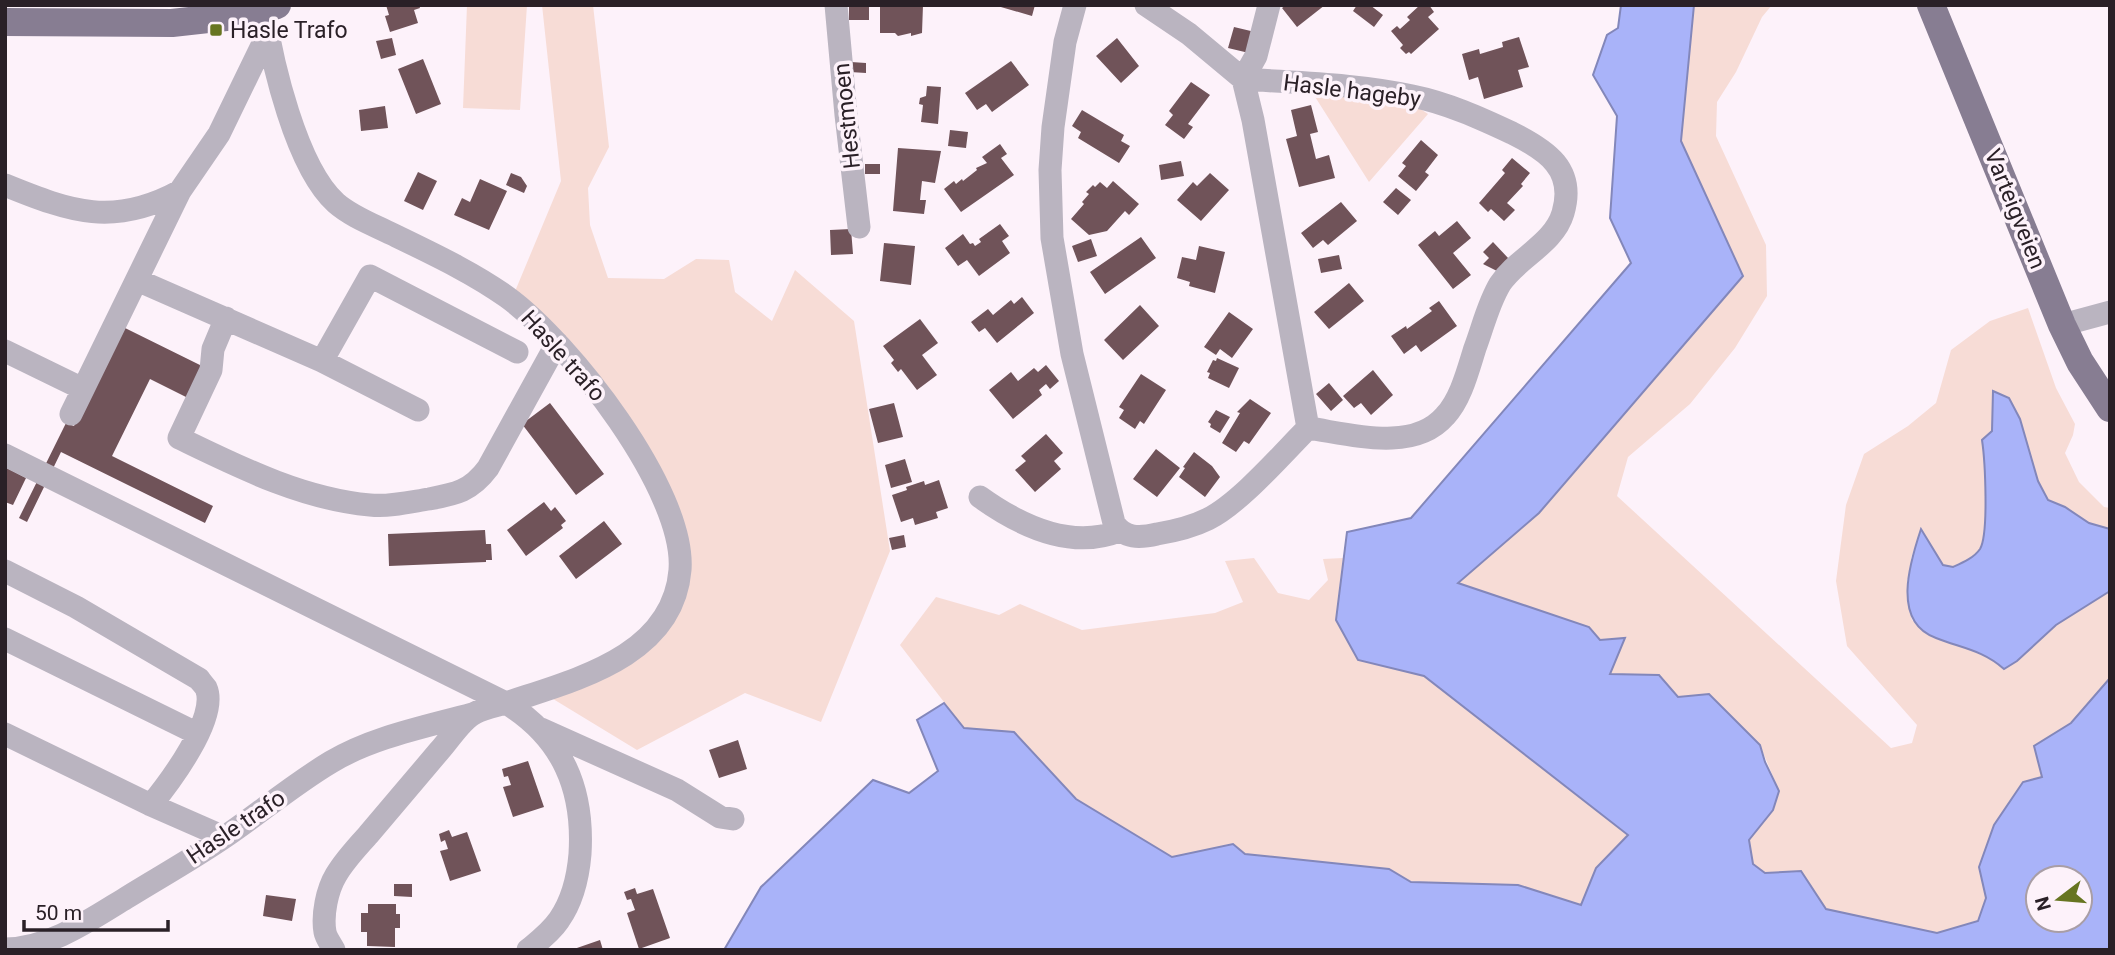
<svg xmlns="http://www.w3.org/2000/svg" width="2115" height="955" font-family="Roboto,sans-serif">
<rect width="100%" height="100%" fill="#fdf2fa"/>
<path fill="#f7dcd6" d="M467 5H527L520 110 463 108Z
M542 5H593L609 147 588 188 590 225 608 278 664 279 696 259 729 260 735 292 772 321 795 270 854 321 890 551 821 722 745 693 637 750 540 691 638 648 680 573 628 434 511 301 561 181Z
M1694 5H1772L1762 17 1736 72 1717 102 1716 136 1766 245 1767 296 1735 348 1690 404 1628 457 1617 496 1891 748 1912 743 1917 725 1847 646 1836 581 1846 505 1864 454 1908 426 1936 403 1951 350 1990 321 2028 308 2056 388 2075 424 2073 435 2065 453 2079 482 2104 507 2110 508V529L2089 523 2065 507 2048 500 2038 481 2020 419 1994 391 1992 431 1982 440C1985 460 1989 534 1980 549 1973 558 1962 563 1953 567L1943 565 1921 530 1911 558V574L1907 580V598L1912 620 1932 637 1991 657 2017 661 2056 625 2110 591V678L2071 723 2034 746 2042 777 1979 867 1986 898 1978 922 1937 933 1825 909 1801 871 1765 873 1753 864 1749 840 1773 810 1779 791 1760 745 1678 697 1659 675 1609 674 1624 639 1600 640 1457 583 1539 513 1743 276 1681 141Z
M1312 92 1416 106 1428 114 1369 182Z
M1254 558 1278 593 1309 600 1328 580 1323 559 1343 558 1336 620 1358 660 1424 676 1628 835 1596 868 1581 905 1518 885 1411 882 1389 869 1245 854 1233 844 1172 857 1076 799 1014 732 964 728 900 645 936 597 999 615 1020 604 1082 630 1215 613 1243 602 1225 561Z"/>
<path fill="#a9b3f9" stroke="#8387ba" stroke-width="2" fill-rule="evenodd" d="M1621 5H1694L1681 141 1743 276 1539 513 1458 583 1589 627 1600 640 1625 638 1610 674 1659 675 1678 697 1709 694 1760 745 1765 762 1779 791 1773 810 1749 840 1753 864 1765 873 1801 871 1826 909 1937 933 1978 921 1986 898 1979 867 1994 825 2023 782 2042 777 2034 746 2071 723 2110 678V950H724L761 887 873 780 909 793 938 771 917 720 944 703 964 728 1014 732 1076 799 1172 857 1233 844 1245 854 1389 869 1411 882 1518 885 1581 905 1596 868 1628 835 1424 676 1358 660 1336 620 1347 532 1411 518 1631 263 1610 218 1617 116 1593 75 1607 35 1618 28ZM2038 878H2080V920H2038Z
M1993 391 2009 398 2020 419 2038 481 2048 500 2065 507 2089 523 2110 529V591L2056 625 2017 661 2004 669C1983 650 1961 648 1936 638 1891 622 1910 562 1921 529L1943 565 1953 567C1962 563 1974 558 1980 549 1989 534 1985 460 1982 440L1992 431Z"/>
<path fill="#705359" d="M386 5H419L420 8 414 10 418 23 390 32 385 16 389 15Z
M849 5H869V20H849Z
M880 5H923L922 33 911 36V33L898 36 895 33H880Z
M994 5H1035L1032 16Z
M1286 5H1325L1297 27 1282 8Z
M1357 5H1370L1383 15 1374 27 1353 11Z
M1420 5H1429L1434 12 1428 17 1439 29 1411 54 1409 52 1406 54 1400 48 1403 45 1391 31 1397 26 1400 29 1410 20 1407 17Z
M1234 27 1255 32 1249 53 1228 48Z
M1519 37 1529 67 1518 70 1523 87 1484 99 1478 77 1469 80 1462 54 1479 49 1480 54 1503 47 1502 42Z
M392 38 396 55 381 59 376 41Z
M1117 38 1139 66 1121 83 1096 56Z
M423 59 441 104 416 114 398 69Z
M1011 61 1029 85 992 112 986 104 977 110 965 93Z
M851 62 866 63V73L850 72Z
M1191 82 1210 95 1188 124 1193 127 1184 139 1165 125 1173 115 1169 111Z
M927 86 941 87 938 124 921 122 923 105 919 104 920 98 926 96Z
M1311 105 1318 132 1310 134 1316 159 1329 155 1335 178 1299 187 1286 139 1297 136 1291 110Z
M385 106 388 128 361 131 359 110Z
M1082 110 1124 135 1121 141 1130 146 1119 163 1078 138 1081 132 1072 126Z
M950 130 968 132 966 148 948 146Z
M1421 140 1438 155 1425 172 1429 175 1416 191 1398 176 1406 166 1402 163Z
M1000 144 1007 154 1001 158 1014 175 961 212 944 189 954 181 956 184 962 179 963 181 977 170 976 168 987 163 982 157Z
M898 148 941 151 935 183 922 181 920 200H926L924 214 893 211Z
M1512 158 1530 173 1521 184 1523 186 1507 203 1515 210 1504 221 1491 209 1488 212 1479 203 1505 173 1502 170Z
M1181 161 1184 176 1161 180 1159 165Z
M865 164H880V174H865Z
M418 172 437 181 423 210 404 201Z
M511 173 521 177 527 186 524 193 506 185Z
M1210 173 1229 190 1201 221 1177 200 1193 182 1197 186Z
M480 179 507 191 489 230 454 215 462 198 470 202Z
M1113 181 1139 204 1129 215 1125 211 1107 231 1089 235 1071 219 1084 204 1082 202 1089 194 1086 192 1093 185 1095 187 1100 182 1107 188Z
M1396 188 1411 200 1398 215 1383 202Z
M1341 202 1357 221 1328 245 1323 240 1313 248 1301 233Z
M1457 221 1471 238 1453 253 1471 275 1453 289 1418 245 1435 231 1439 236Z
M1000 224 1009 236 1002 241 1010 253 979 276 967 260 958 266 945 248 963 234 970 244 973 243 975 246 981 242 979 239Z
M851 229 853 254 831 255 830 230Z
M1141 237 1156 258 1105 294 1090 272Z
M1091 239 1097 256 1078 262 1072 246Z
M1493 242 1509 259 1497 271 1483 264 1489 258 1483 252Z
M884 243 915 246 911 285 880 281Z
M1199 246 1225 252 1215 293 1189 286 1190 282 1177 278 1182 257 1196 260Z
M1339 255 1342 269 1321 273 1318 259Z
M1349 283 1364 301 1329 329 1314 312Z
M1022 297 1034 313 997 343 985 328 979 332 971 322 988 309 993 315 1011 300 1014 304Z
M1439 301 1457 326 1421 352 1416 345 1404 354 1391 336 1406 326 1407 329 1432 311 1429 308Z
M1140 305 1159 326 1123 360 1104 340Z
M1229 312 1253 329 1232 358 1220 349 1216 355 1204 347Z
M920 319 938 343 922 355 937 375 917 390 901 369 898 372 891 363 894 360 883 346Z
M123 327 204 367 188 398 150 379 112 456 213 506 205 523 61 452 27 522 19 518 66 423 74 426Z
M1217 358 1239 368 1229 388 1208 378 1210 373 1207 372 1213 360 1216 361Z
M1046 365 1059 381 1050 389 1046 384 1039 390 1042 395 1013 419 989 390 1011 372 1018 381 1034 368 1038 372Z
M1373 370 1393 395 1371 415 1361 403 1354 408 1343 396Z
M1141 374 1166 390 1144 424 1140 421 1135 429 1119 418 1124 410 1119 407Z
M1329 383 1343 400 1331 411 1316 394Z
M1250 399 1271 413 1249 444 1244 441 1236 452 1222 443 1240 413 1237 412Z
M550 403 604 474 576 495 522 424Z
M894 403 903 437 878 443 869 409Z
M1216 410 1230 417 1220 433 1210 427 1211 424 1208 422Z
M1046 434 1063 453 1054 461 1061 469 1035 492 1015 470 1026 461 1021 456Z
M1156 449 1180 468 1157 497 1133 479Z
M1194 452 1212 466 1220 477 1205 497 1179 477 1185 468 1183 467Z
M905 459 912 482 891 488 885 465Z
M5 467 26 478 13 505 5 502Z
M939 480 948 508 936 512 938 518 915 525 913 518 901 522 892 495 907 490 906 487 924 481 925 485Z
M544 502 551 511 555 507 566 521 561 525 563 528 526 556 507 530Z
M604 521 622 544 576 579 559 556Z
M485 530 486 544H491L492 560H486V562L389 566 388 534Z
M904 535 906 547 892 550 889 538Z
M738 740 747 769 719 778 709 750Z
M528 761 544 807 513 817 503 787 511 785 508 776 504 777 502 769Z
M449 830 452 837 467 832 481 871 450 881 440 851 448 849 445 840 441 842 439 834Z
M394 884H412V897L394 896Z
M635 888 637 894 653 889 670 938 639 949 627 913 635 910 631 899 627 900 624 892Z
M266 895 296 899 292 921 263 916Z
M368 904H396V914H400V928H395V947L367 946V932H361V913H368Z
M600 940 603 950H574V949Z"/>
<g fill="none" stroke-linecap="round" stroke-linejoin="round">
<path stroke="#bab4c0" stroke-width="23" d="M836 5 846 115 859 227
M1075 5 1065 42 1053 127 1050 170 1052 238 1072 354 1114 523C1124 539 1140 538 1157 534 1175 531 1192 527 1208 519 1240 503 1282 454 1308 428L1253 120 1243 79 1189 34 1146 5
M1269 5 1256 56 1243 79C1299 83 1357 84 1412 96 1447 103 1480 118 1512 133 1546 150 1576 169 1563 213 1554 244 1517 258 1500 284 1488 304 1483 327 1475 348 1468 370 1461 399 1445 416 1413 453 1350 434 1308 428
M264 10C272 62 296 167 336 203 352 217 374 225 392 234 431 253 472 272 507 297 569 342 686 491 680 570 673 657 574 680 506 703 496 706 484 708 475 713 462 719 450 739 440 750 416 778 392 807 368 835 357 847 344 861 336 875 327 890 322 915 325 932 326 938 331 944 334 950
M5 185C71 212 114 227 180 191
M137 280 322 361 418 410
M226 318 213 349 211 370 179 438C239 467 302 499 370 505 390 507 410 502 429 499 456 494 471 491 488 468L557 343
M2062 325 2110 312
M5 351 83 389
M322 361 370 276 517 352
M71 414 180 191 219 134 268 33
M5 455 506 703C563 738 584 789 580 854 578 878 573 900 559 920 551 932 539 941 528 950
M980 497C1019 525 1071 550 1119 531
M5 571 76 607 199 679C201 682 204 685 206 688 219 717 169 783 151 805L224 837
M5 639 198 734
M541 729 677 790 720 817 733 819
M5 734 151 805
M5 949C49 949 90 920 126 898 160 877 194 858 226 836 261 812 294 784 331 762 373 737 425 727 472 714"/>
<path stroke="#877d92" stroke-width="28" d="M1931 5 2062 325 2080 362 2110 408
M5 22 172 23 226 17 277 5"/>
</g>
<rect fill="#677521" stroke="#fdf2fa" stroke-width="2.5" x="209" y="23" width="14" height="14" rx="3.5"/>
<g text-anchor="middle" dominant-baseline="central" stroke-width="7" stroke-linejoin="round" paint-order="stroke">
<g font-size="23" fill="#2a2027" stroke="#fdf2fa" text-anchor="start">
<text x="230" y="30">Hasle Trafo</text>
</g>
<g font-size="23" fill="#2a2027" stroke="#fdf2fa">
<text transform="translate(1352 91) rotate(7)">Hasle hageby</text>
<text transform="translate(847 116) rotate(-96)">Hestmoen</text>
<text transform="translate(2015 209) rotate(68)">Varteigveien</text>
<text transform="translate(563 356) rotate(48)">Hasle trafo</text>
<text transform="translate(236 827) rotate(-34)">Hasle trafo</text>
</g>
</g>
<rect width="2115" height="955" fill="none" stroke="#2a2027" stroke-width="14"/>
<g transform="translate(2059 899) rotate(254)"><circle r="33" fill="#fdf2fa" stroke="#a99ea6" stroke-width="2"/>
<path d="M0-5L12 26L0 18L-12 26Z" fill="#677521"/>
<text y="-10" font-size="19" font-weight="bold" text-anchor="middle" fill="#2a2027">N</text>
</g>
<path d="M24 920v10h144v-10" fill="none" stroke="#2a2027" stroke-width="3.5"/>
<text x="35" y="920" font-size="21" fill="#2a2027" stroke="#fdf2fa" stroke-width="5" paint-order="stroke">50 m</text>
</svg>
